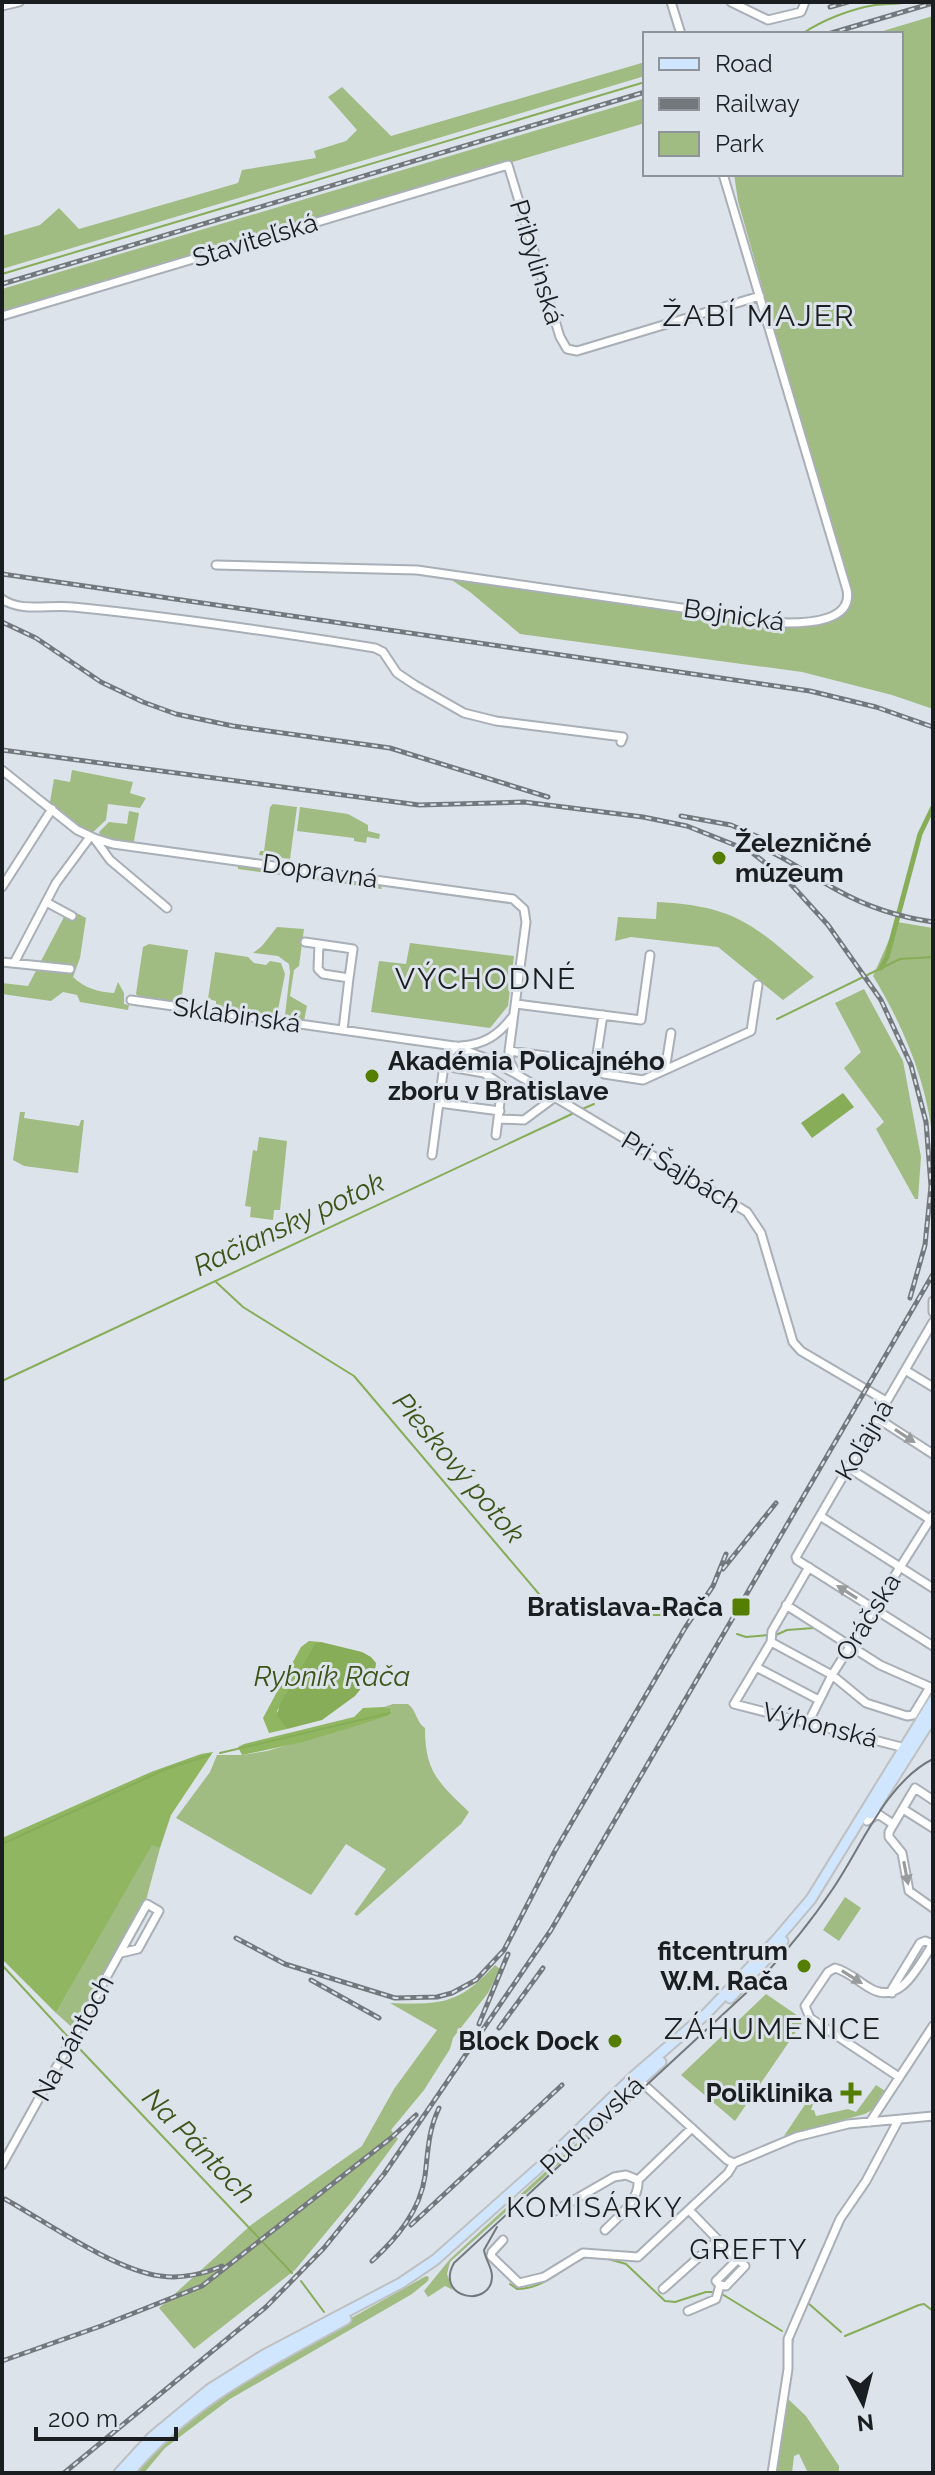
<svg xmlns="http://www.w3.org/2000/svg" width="935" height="2475" font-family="Raleway,sans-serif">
<rect width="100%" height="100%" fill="#dce3eb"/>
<path fill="#a1bc83" d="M933 16V709L892 695 802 672 520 634 470 592 439 572 798 624 843 612 849 595 738 201 734 174H901V34H873Z
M645 62V76L2 269V236L40 225 59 208 79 229 238 183 242 170 316 158 314 151 346 141 357 130 328 97 342 87 391 136Z
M645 98V123L2 312V289Z
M72 770 133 782 130 793 146 798 140 808 108 804 106 820 91 834 66 818 50 802 54 779 70 782Z
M273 804 297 807 290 859 259 855 260 851H264L270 807Z
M300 807 348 814 368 825V831L380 834 379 839 367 837 366 843 354 841V838L297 831Z
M129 811 139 813 134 841 130 844 101 838 99 832 109 822 127 824Z
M244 864 380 883 382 889 238 869V865Z
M52 900 86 918 80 958 73 977C84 988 99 992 114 993L118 982 124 993V1004L129 1005 128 1010 80 1002 77 995 63 992 51 1001 2 994V983L28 986 64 917Z
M657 902C738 906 755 926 814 977L783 1000 718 947 631 937 615 941 618 917 656 919Z
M897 922 933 928V1144C928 1084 904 1027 873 976Z
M277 927 304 929 299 966 294 970 290 996 307 1006 304 1021 289 1019 285 1015 290 972 289 964 278 956 253 953 262 946Z
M410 943 514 956 508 1006 490 1028 371 1012 379 961 406 964Z
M149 944 188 950 181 1002 138 996 136 994 143 947Z
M215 952 248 957 254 963 266 965 270 961 281 963 285 974 277 1015 216 1008V1001L208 999Z
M864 989 903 1061 921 1157 918 1199H915L876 1129 884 1122 844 1068 861 1052 835 1003Z
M20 1112H25L24 1118 79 1126 81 1120H84L78 1173 24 1166 13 1160Z
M259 1137 287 1141 280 1210H274L273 1220 250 1217 251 1207 245 1206 253 1150 257 1151Z
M393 1704H408C417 1711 416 1722 425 1728 425 1772 439 1783 469 1812L461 1824 357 1916 354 1914 386 1869 346 1844 311 1895 176 1818 210 1772 217 1755H242L267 1751 389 1716 392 1708 384 1707Z
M152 1844 160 1848 145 1904 75 2030 56 2013Z
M845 1897 861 1908 839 1941 823 1930Z
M495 1965 500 1969 488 1993 453 2038 450 2049 424 2090 391 2130 398 2139 353 2200 295 2270 194 2349 159 2308 251 2225 362 2146 394 2089 437 2030 390 2003C442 2005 459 2004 495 1965Z
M766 1994 804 2020 735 2121 681 2075Z
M876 2085 885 2091 872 2110 865 2114 784 2136 806 2103 813 2104 811 2110H814L816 2116 848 2109 856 2112Z
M605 2117 608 2120 450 2262 447 2274 453 2290 445 2286 428 2297 424 2291 450 2259Z
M426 2276 429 2277 428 2281 412 2294 230 2399 165 2448 144 2473H134L162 2441 243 2379Z
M787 2398 806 2416 839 2466V2472L808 2473 799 2454 794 2456 792 2473H776Z"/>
<path fill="#90b661" d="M309 1641 321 1642 315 1645 277 1711 287 1729 269 1733 263 1718 301 1647Z
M384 1707 392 1708 389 1716 303 1742 242 1755 238 1747 244 1744 354 1717 363 1708Z
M213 1752 171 1815 160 1848 152 1845 56 2013 2 1959V1838L151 1772 201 1754Z"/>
<path fill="#87ad58" d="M843 1093 854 1107 812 1138 801 1123Z
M321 1642 362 1652 371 1657 376 1663 375 1671 355 1696 322 1720 287 1729 277 1715 280 1704 315 1644Z"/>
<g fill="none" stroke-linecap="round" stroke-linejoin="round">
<path stroke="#87ad58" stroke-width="2" d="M802 34C822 20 851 9 875 5 887 3 896 5 908 2
M2 274 645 82
M777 1019 900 959 933 957
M580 1110 594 1104
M215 1281 243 1307 354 1376 550 1607H565L598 1615H660L680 1608 693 1609
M2 1381 574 1113
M737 1634 746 1637 769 1635
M776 1635 787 1630 814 1628
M220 1753 390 1713
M2 1844 166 1769 210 1755
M2 1965 69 2038
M77 2046 292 2273
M605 2258 626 2264 665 2301 675 2302 706 2292H714
M301 2281 324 2312
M510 2284 517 2289C545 2289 563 2266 586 2257
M722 2294 782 2331
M808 2303 841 2332
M845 2336 919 2305 924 2304 933 2311
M791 2350 793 2337"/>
<path stroke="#87ad58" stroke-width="5" d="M881 968 887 957 920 834 933 807"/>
<g stroke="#a9afb7" stroke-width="11">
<path id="minor" d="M671 2 681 34
M731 2 768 20 801 12 805 2
M2 6 19 2
M2 316 508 165 560 337 567 349 577 351 760 296
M216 565 417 570 787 623C809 623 853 621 847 590L723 174
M2 599C22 613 49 604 73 607 174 617 275 632 375 648L383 652 397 673 415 685 464 713 496 721 623 737 621 742
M2 770 77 830 94 838 110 860 167 908
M94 838 113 844 513 899 524 909 526 922 509 1051 510 1062 516 1073
M2 887 52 809
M46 902 72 916
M305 942 319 944
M319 944 353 949 349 978 323 974 318 969Z
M2 962 70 969
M14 963 56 883 90 837
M131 1000 454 1046 490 1060 516 1074 747 1212 761 1233 793 1342 801 1351 886 1401
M516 1004 641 1020 650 955
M343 1030 349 978
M456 1046 446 1057 445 1066 484 1073 502 1085 496 1135
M460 1046C484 1045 499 1035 513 1016
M509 1051 590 1062 604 1074 643 1080 751 1031 758 985
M593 1064 597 1054 603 1015
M665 1070 671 1033
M439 1103 500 1111
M499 1119 524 1120 555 1097
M432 1155 444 1065
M933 1301V1312
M933 1322 796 1557 797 1560 933 1646
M905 1370 933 1387
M877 1418 933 1454
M849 1468 931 1520
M820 1516 933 1588
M809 1567 772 1631 771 1642 734 1704 909 1749
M771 1642 832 1675 866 1703 907 1716 913 1715 930 1687 880 1665 786 1605
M756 1667 819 1700
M808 1723 832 1675 933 1515
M933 1800 915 1788 889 1832V1837L902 1853 909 1891 933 1908
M903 1809 933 1828
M872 1810 893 1824
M867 1821 878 1814
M892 1993V1989L920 1943 925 1941 933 1944
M899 2077 810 2018 805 2006 828 1972 835 1968C847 1971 858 1981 868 1987 900 2008 918 1966 933 1944
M640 2081 727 2160 734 2163
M870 2122 933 2026
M2 2165 147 1904 159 1911 138 1949 121 1953
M555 2211 614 2177 626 2175 638 2180 692 2128
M605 2230C618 2217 640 2200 638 2180
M503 2240 492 2252 491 2256 519 2283 544 2277 583 2253 638 2257 728 2173 734 2163 796 2137 848 2124 933 2116
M718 2240 738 2259 716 2281 720 2285 726 2286 745 2266 738 2259
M663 2289 718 2240 689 2210
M688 2311 716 2299 720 2285
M772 2473 788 2369V2339L840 2219 866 2181 898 2121"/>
</g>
<g stroke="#bfc0c1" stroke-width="13">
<path id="major" d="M871 1814 933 1716
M730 1998 783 1941
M609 2108 661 2062
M119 2473 152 2437 210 2389 264 2355 401 2283 435 2260 552 2156 634 2076 706 2014 777 1939 811 1899 933 1701
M129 2473C191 2399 264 2365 346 2319"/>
</g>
<use href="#minor" stroke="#fff" stroke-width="7"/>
<use href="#major" stroke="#d0e5fe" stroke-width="9"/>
<path stroke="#73787d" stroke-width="2" d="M497 2227 484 2250C485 2259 492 2267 492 2276 492 2309 434 2299 454 2263L758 1982C785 1953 810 1923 832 1890 861 1848 886 1782 933 1759"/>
<g stroke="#73787d" stroke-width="5">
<path id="rail" d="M830 7 848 2
M828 34 933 3
M2 284 645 92
M2 574 810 691 876 707 933 727
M2 622 36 638 101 682 143 702 176 714 233 726 390 748 548 797
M2 750 419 805 524 802 643 817 687 826 750 851 788 881 828 925 881 1000 911 1065 926 1122 931 1186 925 1245 910 1298
M681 816 731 825 772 843
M754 844C784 856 809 875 837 890 867 907 899 917 933 922
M723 1569 776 1503
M236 1938 285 1964 395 1998 437 1997 452 1993 476 1980 504 1950 555 1851 685 1628 713 1586 726 1554
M311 1980 379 2018
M479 2024 508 1954
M499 2028 543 1968
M5 2199C46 2222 116 2271 161 2276 181 2279 204 2274 222 2266
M411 2225 562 2085
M372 2261C397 2238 420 2211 425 2176 428 2152 428 2131 439 2108
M2 2361 101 2326 202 2286 391 2138 416 2115
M64 2473 266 2307 324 2248 384 2174 551 1930 933 1274"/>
</g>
<use href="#rail" stroke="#dce3eb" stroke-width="2" stroke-dasharray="6" stroke-linecap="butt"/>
</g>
<defs><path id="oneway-solid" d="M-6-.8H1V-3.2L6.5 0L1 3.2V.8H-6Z" transform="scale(2)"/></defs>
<g fill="#989a9b">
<use href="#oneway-solid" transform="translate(905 1436) rotate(33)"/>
<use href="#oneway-solid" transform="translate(847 1592) rotate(-148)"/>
<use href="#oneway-solid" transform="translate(906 1873) rotate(79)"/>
<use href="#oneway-solid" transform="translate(852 1977) rotate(32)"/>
</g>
<g fill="#547e00" stroke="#dce3eb" stroke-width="3">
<circle cx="719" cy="858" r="8"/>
<circle cx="372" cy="1076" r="8"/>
<rect x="731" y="1597" width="20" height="20" rx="4"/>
<circle cx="804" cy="1966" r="8"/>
<circle cx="615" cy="2041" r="8"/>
<path d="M847 2081h8v8h8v8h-8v8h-8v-8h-8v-8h8z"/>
</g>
<g text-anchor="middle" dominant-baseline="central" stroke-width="6" stroke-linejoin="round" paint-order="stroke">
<g font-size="26" fill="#1b1e20" stroke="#dce3eb">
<text transform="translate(255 240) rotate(-17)">Staviteľská</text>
<text transform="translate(537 262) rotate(73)">Pribylinská</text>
<text transform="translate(734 615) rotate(8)">Bojnická</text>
<text transform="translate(320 871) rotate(8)">Dopravná</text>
<text transform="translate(237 1015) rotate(8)">Sklabinská</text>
<text transform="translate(681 1172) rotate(31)">Pri Šajbách</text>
<text transform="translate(864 1440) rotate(-60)">Koľajná</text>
<text transform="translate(868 1617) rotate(-58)">Oráčska</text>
<text transform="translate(820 1725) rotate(14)">Výhonská</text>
<text transform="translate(73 2038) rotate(-61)">Na pántoch</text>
<text transform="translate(592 2125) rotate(-43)">Púchovská</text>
</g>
<g font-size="26" font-weight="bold" fill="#1b1e20" stroke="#dce3eb" text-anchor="end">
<text x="735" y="843" text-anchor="start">Železničné<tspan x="735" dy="30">múzeum</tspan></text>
<text x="388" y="1061" text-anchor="start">Akadémia Policajného<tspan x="388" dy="30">zboru v Bratislave</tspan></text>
<text x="723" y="1607">Bratislava-Rača</text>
<text x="788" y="1951">fitcentrum<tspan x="788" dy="30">W.M. Rača</tspan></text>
<text x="599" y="2041">Block Dock</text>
<text x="833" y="2093">Poliklinika</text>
</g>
<g font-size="28" font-style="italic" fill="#3b5418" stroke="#dce3eb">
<text transform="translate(289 1224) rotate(-25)">Račiansky potok</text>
<text transform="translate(459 1468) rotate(50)">Pieskový potok</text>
<text x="332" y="1676">Rybník Rača</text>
<text transform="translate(199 2146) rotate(46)">Na Pántoch</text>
</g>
<g font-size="28" letter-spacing="2" fill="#1b1e20" stroke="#dce3eb">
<text x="595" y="2207">KOMISÁRKY</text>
<text x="749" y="2249">GREFTY</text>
</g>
<g font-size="30" letter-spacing="2" fill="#1b1e20" stroke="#dce3eb">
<text x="759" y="315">ŽABÍ MAJER</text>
<text x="486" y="978">VÝCHODNÉ</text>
<text x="773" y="2028">ZÁHUMENICE</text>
</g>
</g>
<rect width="935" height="2475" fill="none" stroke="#1b1e20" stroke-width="8"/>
<rect x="643" y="32" width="260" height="144" fill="#dce3eb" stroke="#8f949a" stroke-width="2"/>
<rect x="659" y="58" width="40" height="12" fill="#d0e5fe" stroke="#8f949a" stroke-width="2"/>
<text x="715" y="72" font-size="24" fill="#1b1e20">Road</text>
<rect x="659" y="98" width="40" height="12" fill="#73787d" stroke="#8f949a" stroke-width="2"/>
<text x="715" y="112" font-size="24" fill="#1b1e20">Railway</text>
<rect x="659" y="132" width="40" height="24" fill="#a1bc83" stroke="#8f949a" stroke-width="2"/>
<text x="715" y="152" font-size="24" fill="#1b1e20">Park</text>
<g transform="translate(863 2403) rotate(173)" stroke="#dce3eb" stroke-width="6" paint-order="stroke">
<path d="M0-6L14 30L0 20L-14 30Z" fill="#1b1e20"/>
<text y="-12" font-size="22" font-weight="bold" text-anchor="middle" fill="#1b1e20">N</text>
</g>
<path d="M36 2427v12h140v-12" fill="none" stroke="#1b1e20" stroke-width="4"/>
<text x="48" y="2427" font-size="24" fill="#1b1e20" stroke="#dce3eb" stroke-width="6" paint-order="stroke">200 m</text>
</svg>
